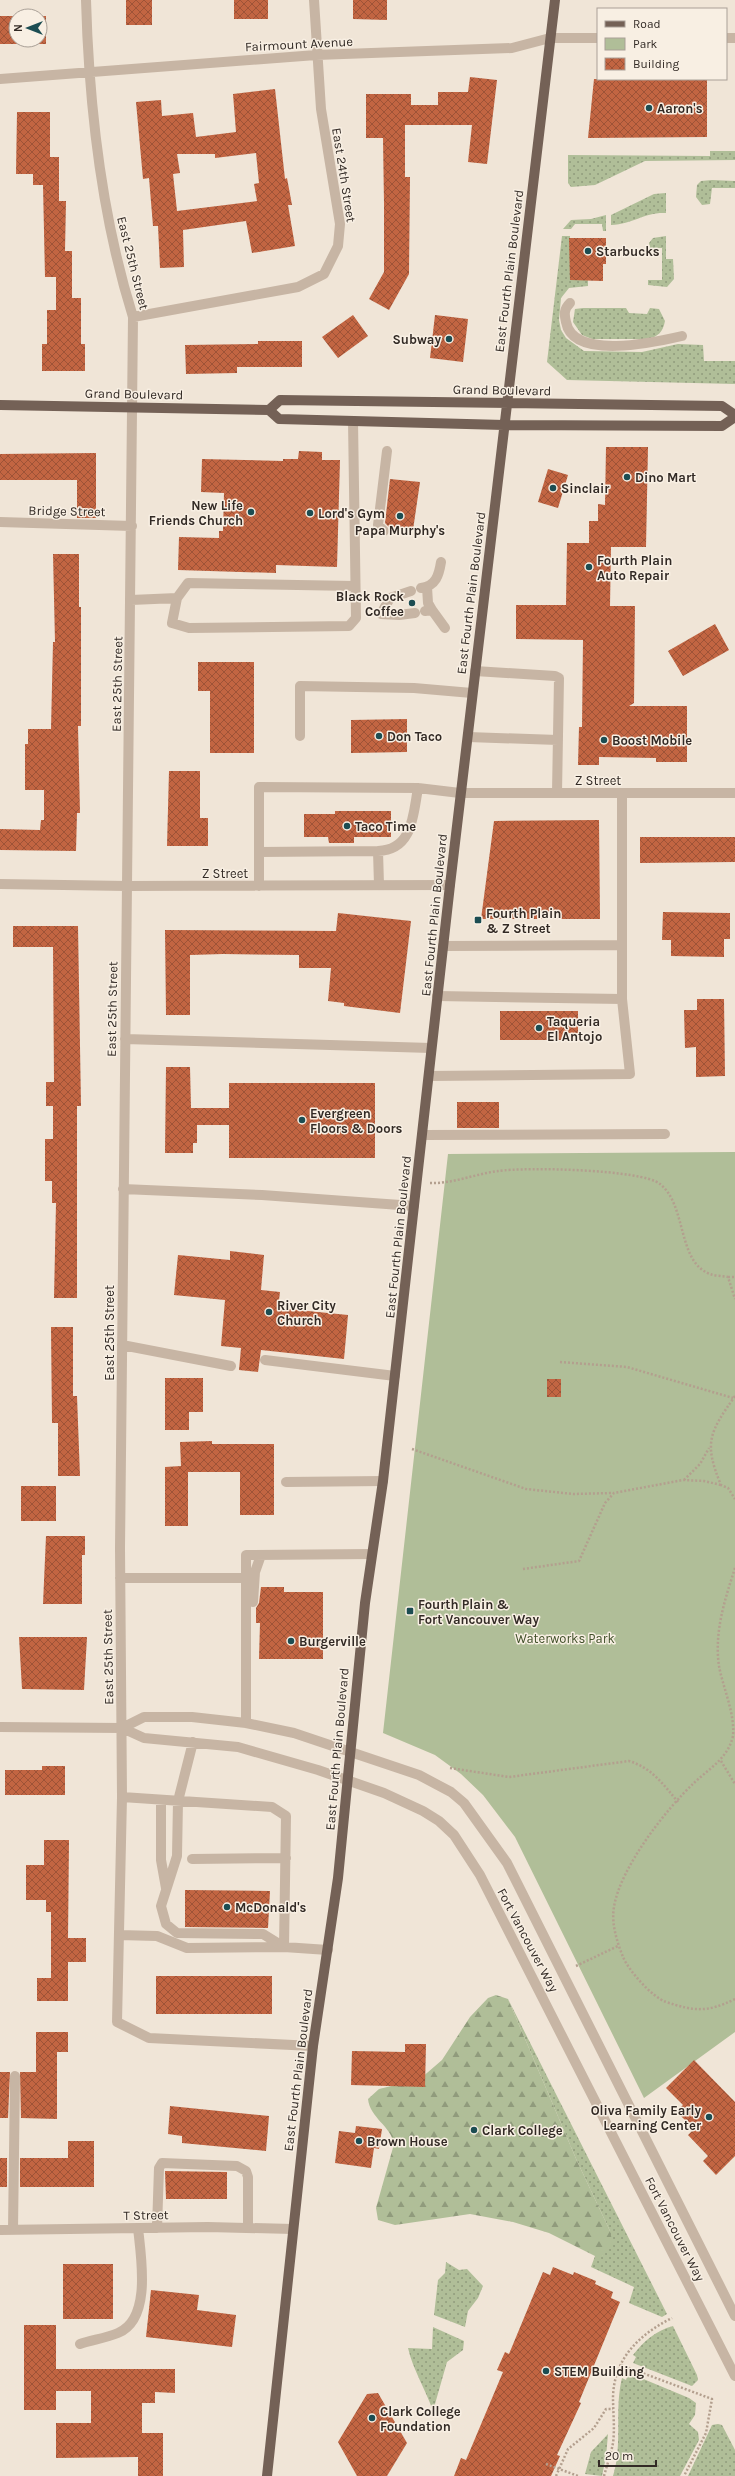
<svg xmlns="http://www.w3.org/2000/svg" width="735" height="2476" font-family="Karla,sans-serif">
<defs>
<pattern id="grass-dots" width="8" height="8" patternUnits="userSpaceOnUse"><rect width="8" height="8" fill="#b0be98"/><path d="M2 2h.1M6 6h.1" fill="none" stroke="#909b7c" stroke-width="1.8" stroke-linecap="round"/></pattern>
<pattern id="forest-firs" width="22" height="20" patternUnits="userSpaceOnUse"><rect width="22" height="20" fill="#b0be98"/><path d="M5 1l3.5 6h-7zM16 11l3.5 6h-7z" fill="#909b7c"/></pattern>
<pattern id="building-cross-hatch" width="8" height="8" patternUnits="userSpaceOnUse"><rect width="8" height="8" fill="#c26542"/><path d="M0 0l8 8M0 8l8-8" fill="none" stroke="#9e5337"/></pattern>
</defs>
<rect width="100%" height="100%" fill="#f0e5d7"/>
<path fill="url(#grass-dots)" d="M710 151H735V160L645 161 595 185 571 187 568 183V155L710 156Z
M712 180 735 181V188H712L710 204 702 205 696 197 697 185 701 181Z
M666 193V213C644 212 634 224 611 225V215L654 194Z
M606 215V231H603L602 224H575L571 229H563L571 220 591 219Z
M562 236H570V279H588V286L569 288 561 298 559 320 561 330 566 338 584 351 642 352 678 344 703 345 704 361H735V384L567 380 547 362Z
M666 236V259H673L674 279 667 287 648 285V280H662V248H650L649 243 653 238Z
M583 308H626L629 313 647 314 650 308 659 309 665 321C663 332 658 337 647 339H592L582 335 573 322 575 309Z
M508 1999 667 2314 662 2317 629 2303 634 2287 591 2267 595 2256H602L610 2231 577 2161Z
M446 2262 459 2270 467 2269 483 2286 478 2298 468 2311 465 2327 434 2315 438 2280 445 2273Z
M673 2326 697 2375 698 2380 692 2386 633 2363 636 2357 633 2355C644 2341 655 2331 673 2326Z
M433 2327 464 2341 463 2350 447 2362 433 2411C426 2390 413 2370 408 2348L432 2349Z
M629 2373 689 2398 696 2403 695 2415 689 2424 698 2432 699 2440 680 2476H613C623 2444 614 2410 622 2378L626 2380Z
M718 2424 722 2425 735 2450V2476H688L712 2425Z
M608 2434 606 2457 602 2476 585 2474 591 2452Z"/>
<path fill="url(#forest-firs)" d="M496 1995 508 1999 577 2161 610 2231 613 2245 602 2256H595L549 2233 513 2222 470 2214 395 2225 378 2220 376 2208 394 2144C391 2126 370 2118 368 2099L379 2089 420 2079 442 2060 470 2017 488 1998Z"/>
<path fill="#b0be98" d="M735 1152V2032L644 2098 515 1837 483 1795 461 1774 435 1755 383 1733 448 1154Z"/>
<path fill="url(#building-cross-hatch)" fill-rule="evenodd" d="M126 0H152V25H126Z
M234 0H268V19H234Z
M353 0H387V20L353 19Z
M0 16H46V44H0ZM16 16H40V40H16Z
M470 77 497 80 487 164 468 162 472 125H405V177H410L409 274 389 310 369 299 384 272V204L383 138H366V94H411V105H438V92H468Z
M594 79H707V137L588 138Z
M275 89 285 179 287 178 292 205H288L295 246 252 253 246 221 183 230 184 267 160 268 158 226H153L149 178 143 179 136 102 161 100 162 116 193 113 196 137 236 132 233 94ZM256 153 259 183 254 184 257 201 177 211 173 174 180 173 177 154H215V158Z
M17 112H50V157H59V201H66L65 251H72V298H81V344H85V371H42V344H47V310H56V277H45L43 185H33V174H16Z
M569 238H606V264H603V281L570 280Z
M353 315 368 336 338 358 322 337Z
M435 315 468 319 463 362 430 358Z
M258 341H302V367H237V373L186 374 185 345 258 344Z
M606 447H648L646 547H611L610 606H635L634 703 629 706H687V762H656V758L599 757V765H578L579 727H582L583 640 516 639V605H566L567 543H589V521H598V504L605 505Z
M299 451 322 452V460H340L337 567 276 565V573L178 570 179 537 219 538V531H223L224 493 201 492 202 459 283 461V459H298Z
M96 453V518H77V480H0V454Z
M548 469 568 475 558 508 538 502Z
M390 479 420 482 413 530 390 528 385 523Z
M53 554H79V607H81V726H78L80 813H77L76 851 0 850V829L40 830 41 820H44V790H25V744H28V729H51L53 642H55Z
M715 624 729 650 683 676 668 651Z
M198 662H254V753H210V691H198Z
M407 719V752L351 753V720Z
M169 771H200V818H208V846H167Z
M335 811H391V837H354V843H329L328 837H304V814H335Z
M599 820 600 919H481L494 821Z
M640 837H735V862L640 863Z
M663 912 730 913V939H724V957L671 956V940H662Z
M338 913 411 921 400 1013 344 1006V1003L328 1001 331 968H299V955L223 954 190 955V1015H166L165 930 336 931Z
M13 926H78L81 1106H77V1298H54L56 1203H52V1181H45V1139H53V1106H46V1082H54L53 947H13Z
M697 999H724L725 1076 696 1077V1047L685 1048 684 1010H697Z
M500 1011H578V1033H565V1040H500Z
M166 1067H190L191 1108H229V1083H375V1158H229V1125H197V1143H193V1153H165Z
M457 1102H499V1128H457Z
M230 1251 264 1255 261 1290 280 1292 278 1308 348 1315 344 1359 261 1350 258 1372 239 1370 241 1348 221 1346 225 1300 174 1295 178 1255 230 1260Z
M51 1327H73V1396H77L80 1476H58V1423H52Z
M165 1378H203V1412H189V1430H165Z
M547 1379H561V1397H547Z
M212 1441V1444H274V1515H240V1472H188V1526H165V1467L181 1466 180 1442Z
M21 1486H56V1521H21Z
M46 1536H85V1555H82V1604H43Z
M261 1587H284V1592H323V1659H259L260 1623H256V1608L259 1603Z
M19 1637H87L84 1690 22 1689Z
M42 1766H65V1795H5V1770H42Z
M44 1840H69L68 1938H86V1962H68V2001H37V1978H51V1912H46V1900H26V1865H44Z
M185 1890 270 1891 268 1928 185 1927Z
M156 1976H272V2014H156Z
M36 2032H68V2052H57V2119L21 2118 20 2072H36Z
M405 2044H426L425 2087 351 2085 352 2051 405 2052Z
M694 2060 735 2102V2156L716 2175 703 2161 708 2156 688 2135 694 2129 676 2111 683 2105 666 2088Z
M0 2072H10L8 2118H0Z
M170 2106 269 2116 266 2151 182 2143V2136L168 2134Z
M356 2126 382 2129 379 2149 374 2148 371 2168 335 2163 339 2131 355 2133Z
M68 2141H94V2187H20V2158H68Z
M0 2158H7V2187H0Z
M165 2171 227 2172V2199H166Z
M63 2264H113V2319H63Z
M553 2267 573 2275 574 2272 596 2281 595 2284 613 2292 611 2298 620 2302 579 2402 581 2403 557 2455 560 2456 551 2476H454L461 2458 466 2460 503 2372 497 2370 505 2352 509 2354 543 2272 550 2275Z
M151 2290 199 2295 197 2310 236 2315 232 2347 146 2337Z
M24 2325H56V2369H175V2393L155 2392V2403H142V2433H163V2476H138V2457L56 2458V2423H91V2391H56V2410H24Z
M378 2393 407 2443 387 2476H357L338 2442 367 2394Z"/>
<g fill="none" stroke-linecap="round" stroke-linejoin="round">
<path stroke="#b39f8e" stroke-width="2.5" stroke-dasharray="2 2" stroke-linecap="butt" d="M430 1183C452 1184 475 1174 498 1171 525 1167 641 1169 660 1184 687 1205 677 1262 710 1274 715 1276 722 1276 728 1277L735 1299
M728 1277H735
M560 1362 627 1367 733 1398
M735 1396C710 1432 703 1442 721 1485L728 1488 735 1499
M412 1449 526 1489 573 1494 614 1493
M684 1480 700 1464 709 1448
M735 1568C725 1599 714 1632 719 1666 723 1688 735 1713 733 1736 728 1758 710 1768 695 1782 666 1809 620 1868 614 1907 611 1923 617 1942 623 1957 629 1971 652 1997 666 2002 694 2011 707 2013 735 1999
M523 1569 579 1561 605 1503 614 1493 683 1480 704 1481 721 1485
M721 1761 735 1784
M450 1768 509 1777 629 1761C652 1768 663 1784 678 1802
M576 1966 618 1946
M621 2365 712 2399 706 2433 684 2476
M546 2464 578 2476
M556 2476 568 2449 594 2428 606 2409H613
M604 2476C607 2465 611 2454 613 2443 615 2429 613 2412 613 2397 614 2358 640 2334 672 2318"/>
<path stroke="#c7b5a4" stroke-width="10" d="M86 0C89 107 101 215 133 317L120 1548 122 1797 117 2022 149 2038 313 2046
M726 38H735
M0 79 316 55 512 48 550 38H598
M570 303C564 309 564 314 566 322 573 361 656 342 682 336
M133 317 298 287 324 274 338 246 340 224 321 109 314 0
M353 421 356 618 349 626 189 628 172 623 177 598 188 583 355 586
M0 522 132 526
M384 531 378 525 387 451
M427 587 428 603 432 610
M421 588C436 586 439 575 441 562
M411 591 390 598 381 614 399 615 415 613
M131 600 177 598
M425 611 432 610 445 628
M475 671 555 676 559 678 557 793
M300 736V686L414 688 472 693
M468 737 558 740
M378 851 379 885
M259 852 378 851C413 850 413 815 418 788
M0 884 127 886 450 885
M259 886V787L418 788 460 793H735
M443 946 622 945V793
M437 996 622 999V945
M125 1039 431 1048
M429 1076 630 1074 622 999
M422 1135 665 1134
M123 1189 262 1195 414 1206
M122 1345 231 1366
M265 1360 395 1376
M286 1482 383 1481
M120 1578H246
M253 1602 255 1572 261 1555
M246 1723V1555L372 1554
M0 1727 122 1728 144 1738 238 1747 318 1770 384 1793 423 1811 439 1821 454 1835 480 1875 735 2376
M122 1728 144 1717H192L246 1723 294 1733 419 1775 451 1792 464 1803 507 1863 735 2316
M193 1742 178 1801 177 1856 161 1906 166 1924 177 1933 263 1934 284 1947
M122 1797 272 1807 286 1816 284 1947
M161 1800V1860L166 1888
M192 1859 286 1858
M119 1935 157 1936 187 1948 284 1947 328 1950
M157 2228 159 2168 162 2163 237 2166 246 2171 248 2177V2227
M0 2230 208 2227 293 2229
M13 2230 15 2076
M80 2344C92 2340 106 2338 118 2333 152 2319 141 2257 138 2228"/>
<path stroke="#746156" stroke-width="10" d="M0 405 269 410 279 419 504 425 722 426 735 417
M269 410 280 400 722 406 735 415
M267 2476 313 2046 338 1878 365 1603 383 1481 450 885 555 0"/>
</g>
<g fill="#1c4d52" stroke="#f8efe3" stroke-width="1.5">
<circle cx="649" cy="108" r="4"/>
<circle cx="588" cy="251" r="4"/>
<circle cx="449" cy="339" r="4"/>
<circle cx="627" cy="477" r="4"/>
<circle cx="553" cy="488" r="4"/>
<circle cx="251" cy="512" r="4"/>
<circle cx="310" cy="513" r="4"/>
<circle cx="400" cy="516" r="4"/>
<circle cx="589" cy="567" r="4"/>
<circle cx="412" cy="603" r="4"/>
<circle cx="379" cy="736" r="4"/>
<circle cx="604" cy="740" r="4"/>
<circle cx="347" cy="826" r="4"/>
<rect x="474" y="916" width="8" height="8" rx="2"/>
<circle cx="539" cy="1028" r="4"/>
<circle cx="302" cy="1120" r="4"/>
<circle cx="269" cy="1312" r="4"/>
<rect x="406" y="1607" width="8" height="8" rx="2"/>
<circle cx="291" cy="1641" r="4"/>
<circle cx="227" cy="1907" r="4"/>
<circle cx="709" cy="2117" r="4"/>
<circle cx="474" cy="2130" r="4"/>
<circle cx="359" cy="2141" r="4"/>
<circle cx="546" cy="2371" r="4"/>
<circle cx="372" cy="2418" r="4"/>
</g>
<g text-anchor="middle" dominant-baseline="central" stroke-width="3" stroke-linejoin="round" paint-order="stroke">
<g font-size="13" fill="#322a25" stroke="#f8efe3">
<text transform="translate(299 44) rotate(-3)">Fairmount Avenue</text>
<text transform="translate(344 175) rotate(81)">East 24th Street</text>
<text transform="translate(133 263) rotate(76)">East 25th Street</text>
<text transform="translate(509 271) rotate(-83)">East Fourth Plain Boulevard</text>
<text transform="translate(502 390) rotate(1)">Grand Boulevard</text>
<text transform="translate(134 394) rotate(1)">Grand Boulevard</text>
<text transform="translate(67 511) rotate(1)">Bridge Street</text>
<text transform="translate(471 593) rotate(-83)">East Fourth Plain Boulevard</text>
<text transform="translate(117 684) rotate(-89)">East 25th Street</text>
<text x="598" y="780">Z Street</text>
<text x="225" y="873">Z Street</text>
<text transform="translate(434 915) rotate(-84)">East Fourth Plain Boulevard</text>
<text transform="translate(112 1009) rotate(-89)">East 25th Street</text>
<text transform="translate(398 1237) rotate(-84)">East Fourth Plain Boulevard</text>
<text transform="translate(109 1333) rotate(-90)">East 25th Street</text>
<text transform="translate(108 1657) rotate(-91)">East 25th Street</text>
<text transform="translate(337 1749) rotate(-85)">East Fourth Plain Boulevard</text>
<text transform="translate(528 1940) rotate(62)">Fort Vancouver Way</text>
<text transform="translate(298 2070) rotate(-83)">East Fourth Plain Boulevard</text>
<text transform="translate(146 2215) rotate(-1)">T Street</text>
<text transform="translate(675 2229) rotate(63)">Fort Vancouver Way</text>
</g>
<g font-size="13" font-weight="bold" fill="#322a25" stroke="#f8efe3" text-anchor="start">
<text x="657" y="108">Aaron's</text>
<text x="596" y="251">Starbucks</text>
<text x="441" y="339" text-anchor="end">Subway</text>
<text x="635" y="477">Dino Mart</text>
<text x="561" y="488">Sinclair</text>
<text x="243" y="505" text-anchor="end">New Life<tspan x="243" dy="15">Friends Church</tspan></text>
<text x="318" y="513">Lord's Gym</text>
<text x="400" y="530" text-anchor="middle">Papa Murphy's</text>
<text x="597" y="560">Fourth Plain<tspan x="597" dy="15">Auto Repair</tspan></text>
<text x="404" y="596" text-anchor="end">Black Rock<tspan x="404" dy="15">Coffee</tspan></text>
<text x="387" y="736">Don Taco</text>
<text x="612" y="740">Boost Mobile</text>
<text x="355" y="826">Taco Time</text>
<text x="486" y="913">Fourth Plain<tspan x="486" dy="15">&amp; Z Street</tspan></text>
<text x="547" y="1021">Taqueria<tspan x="547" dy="15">El Antojo</tspan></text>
<text x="310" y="1113">Evergreen<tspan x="310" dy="15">Floors &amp; Doors</tspan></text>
<text x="277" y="1305">River City<tspan x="277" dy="15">Church</tspan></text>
<text x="418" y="1604">Fourth Plain &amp;<tspan x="418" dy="15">Fort Vancouver Way</tspan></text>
<text x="299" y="1641">Burgerville</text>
<text x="235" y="1907">McDonald's</text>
<text x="701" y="2110" text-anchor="end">Oliva Family Early<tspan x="701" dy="15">Learning Center</tspan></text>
<text x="482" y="2130">Clark College</text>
<text x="367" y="2141">Brown House</text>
<text x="554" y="2371">STEM Building</text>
<text x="380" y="2411">Clark College<tspan x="380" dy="15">Foundation</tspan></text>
</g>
<g font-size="13" fill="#41502a" stroke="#f8efe3">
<text x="565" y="1638">Waterworks Park</text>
</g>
</g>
<rect x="597" y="8" width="130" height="72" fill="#f8efe3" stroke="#a9a097"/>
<rect x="605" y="21" width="20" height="6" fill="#746156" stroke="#a9a097"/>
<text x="633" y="28" font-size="12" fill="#322a25">Road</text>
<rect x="605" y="38" width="20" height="12" fill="#b0be98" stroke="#a9a097"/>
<text x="633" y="48" font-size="12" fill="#322a25">Park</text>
<rect x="605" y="58" width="20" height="12" fill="url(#building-cross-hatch)" stroke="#a9a097"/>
<text x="633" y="68" font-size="12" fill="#322a25">Building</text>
<g transform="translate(28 28) rotate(270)"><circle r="19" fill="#f8efe3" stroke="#a9a097"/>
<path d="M0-3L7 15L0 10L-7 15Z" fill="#1c4d52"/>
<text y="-6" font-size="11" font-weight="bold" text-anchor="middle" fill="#322a25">N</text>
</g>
<path d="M599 2460v6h57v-6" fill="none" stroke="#322a25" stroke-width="2"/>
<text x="605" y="2460" font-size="12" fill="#322a25" stroke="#f8efe3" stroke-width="3" paint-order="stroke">20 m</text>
</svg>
